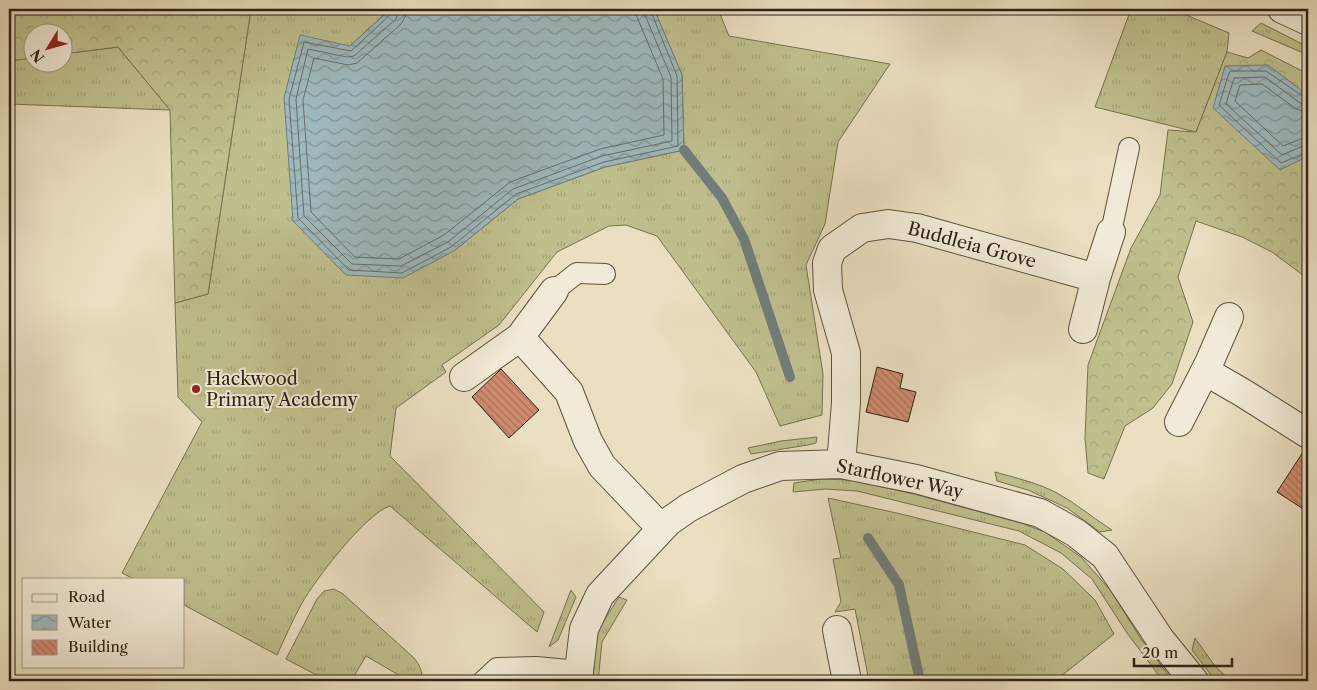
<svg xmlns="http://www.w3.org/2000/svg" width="1317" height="690" font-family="'Libre Caslon Text',serif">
<defs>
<pattern id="grass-tufts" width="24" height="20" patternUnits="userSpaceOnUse" patternTransform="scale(1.25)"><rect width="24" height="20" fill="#bfbf8d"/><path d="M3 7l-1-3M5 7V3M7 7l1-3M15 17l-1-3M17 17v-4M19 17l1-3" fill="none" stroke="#a4a479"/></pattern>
<pattern id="forest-crowns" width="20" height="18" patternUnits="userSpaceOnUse" patternTransform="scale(1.25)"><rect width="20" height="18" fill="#bfbf8d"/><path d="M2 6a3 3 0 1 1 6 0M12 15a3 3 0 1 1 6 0" fill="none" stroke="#a4a479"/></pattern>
<pattern id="water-waves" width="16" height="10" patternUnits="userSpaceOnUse" patternTransform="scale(1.25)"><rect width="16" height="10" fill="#9eb9be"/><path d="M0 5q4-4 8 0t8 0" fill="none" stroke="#819699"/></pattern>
<pattern id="building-back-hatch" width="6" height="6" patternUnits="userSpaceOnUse" patternTransform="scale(1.25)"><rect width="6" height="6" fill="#cf8b6f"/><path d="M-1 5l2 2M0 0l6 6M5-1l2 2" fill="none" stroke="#a8715a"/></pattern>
</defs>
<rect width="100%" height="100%" fill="#eadfc0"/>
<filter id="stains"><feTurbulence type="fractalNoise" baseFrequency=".004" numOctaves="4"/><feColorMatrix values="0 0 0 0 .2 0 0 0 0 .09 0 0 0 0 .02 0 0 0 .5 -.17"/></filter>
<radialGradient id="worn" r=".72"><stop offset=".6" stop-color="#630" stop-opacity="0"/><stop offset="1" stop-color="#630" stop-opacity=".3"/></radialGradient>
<path fill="url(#grass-tufts)" stroke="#767152" d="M251 9H390L350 46 454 251 518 199 605 167 684 150 682 75 654 9H718L729 36 890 64 838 142 825 224 806 265 823 374 822 415 780 426 756 372 657 236 626 225 609 226 557 252 499 325 442 365 446 372 396 408 390 456 544 612 537 632 390 506C366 513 315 580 302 603 293 619 285 638 277 655L184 605V579H134L122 573 202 422 178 397 175 303 208 294Z
M1131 9H1172L1229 33 1227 52 1196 132 1095 107Z
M1261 23 1308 47V55L1252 31Z
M118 47 170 110 9 104V61L32 58V62H62L63 54Z
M817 437 816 443 808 445 751 454 748 448 781 441Z
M995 472C1016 478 1038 483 1057 493 1077 504 1093 518 1112 530L1100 532 1067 508 1028 490 997 481Z
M821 479 850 480 914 494 1021 523 1045 532 1081 557 1111 591 1141 639 1173 681H1163L1127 633 1092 579 1061 553 1019 531 857 491 826 489 793 492 794 483Z
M828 498 901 514 1025 545 1063 569 1095 600 1114 634 1055 681H869L855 609 835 612 841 602 833 559 841 558Z
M334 589 343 594 413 657C419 664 424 672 421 681H409L366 656 351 681H328L286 659 317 599 324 591Z
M571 590 576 597 558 640 549 647Z
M619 597 627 600 602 642 598 681H590L596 633Z
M1195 638 1215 666 1231 681H1217L1214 679 1192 650Z"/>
<path fill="url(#forest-crowns)" stroke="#767152" d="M9 9H251L208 294 175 303 170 110 118 47 63 54 62 32H32V58L9 61Z
M1261 50 1308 74V279L1272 252 1242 237 1196 221 1178 277 1193 322 1172 384 1153 408 1125 426 1104 479 1088 473 1085 438 1088 365 1131 248 1160 195 1168 130 1196 132 1227 52 1248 58Z"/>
<path fill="url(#water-waves)" stroke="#717d7b" d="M390 9H654L682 75 684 150 605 167 518 199 454 251 403 278 346 275 293 221 284 98 300 35 350 46Z
M1268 65 1308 95V156L1280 170 1213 108 1225 66Z"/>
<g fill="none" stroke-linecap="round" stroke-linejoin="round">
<path stroke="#666e6a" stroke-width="1" d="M393 9 391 14 351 51 304 42 289 99 298 218 349 270 402 273 451 247 516 194 604 162 678 146 677 76 650 9
M399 9 396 19 354 56 347 57 308 49 296 99 304 216 352 264 401 266 448 242 513 189 602 156 672 141 671 77 645 15 644 9
M407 9 405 17 401 24 357 63 348 65 314 58 303 100 311 212 355 257 399 259 444 235 510 182 600 149 664 135 663 79 637 17 636 9
M1308 98 1304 97 1266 71H1231L1229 73 1219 105 1281 163 1308 152
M1308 105 1300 103 1265 77 1234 78 1226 104 1282 155 1303 146H1308
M1308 112 1296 109 1262 84 1240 85 1235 101 1283 146 1301 139 1308 138"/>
<path stroke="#717d7b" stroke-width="10" d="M684 150 722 198 744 239 790 377
M868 538 899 585 920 681"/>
</g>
<path fill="url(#building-back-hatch)" stroke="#2d2316" d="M877 367 903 374 900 388 916 392 908 422 866 412Z
M501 369 539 410 509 438 472 397Z
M1305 449H1308V512L1277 492Z"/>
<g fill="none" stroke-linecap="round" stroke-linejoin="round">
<g stroke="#5c5240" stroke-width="22">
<path id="service" d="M1111 232 1129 148
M554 291 577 273 605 274
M483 681 497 668 536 667 579 671"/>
</g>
<g stroke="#5c5240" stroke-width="30">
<path id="minor" d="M1282 9 1308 21
M1083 329 1096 278 1111 232
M520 337 569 392 588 441 602 466 661 528
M1205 371 1243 393 1308 434
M464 377 520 337 554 291
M1179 422 1209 363 1229 317
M841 464 846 403V353L828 290 827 263 832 249 862 228 888 224 917 228 1096 278
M837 630 847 681
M579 681V671L584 629 600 595 668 522 688 508 743 479 780 466 841 464 916 479 1040 513 1076 533 1105 556 1160 639 1194 681"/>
</g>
<use href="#service" stroke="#f1ead6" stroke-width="20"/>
<use href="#minor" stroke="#f1ead6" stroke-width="28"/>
</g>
<circle fill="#8f2418" stroke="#f1ead6" stroke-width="2" cx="196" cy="389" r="5"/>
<g text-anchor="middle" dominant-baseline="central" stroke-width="4" stroke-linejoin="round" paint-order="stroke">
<g font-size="18" fill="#2d2316" stroke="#f1ead6">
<text transform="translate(972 245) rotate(15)">Buddleia Grove</text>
<text transform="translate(900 479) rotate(12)">Starflower Way</text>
</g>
<g font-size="18" fill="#2d2316" stroke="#f1ead6" text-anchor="start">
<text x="206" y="379">Hackwood<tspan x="206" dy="21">Primary Academy</tspan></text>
</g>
</g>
<rect width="1317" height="690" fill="none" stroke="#eadfc0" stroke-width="30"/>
<rect x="10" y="10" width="1297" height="670" fill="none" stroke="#2d2316" stroke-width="2.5"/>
<rect x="15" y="15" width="1287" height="660" fill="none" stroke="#2d2316"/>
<rect x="22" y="578" width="162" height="90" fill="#f1ead6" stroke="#a39a89"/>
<rect x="32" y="594" width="25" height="8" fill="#f1ead6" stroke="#a39a89"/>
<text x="68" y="602" font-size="15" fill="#2d2316">Road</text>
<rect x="32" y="615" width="25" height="15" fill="url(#water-waves)" stroke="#a39a89"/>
<text x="68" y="628" font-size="15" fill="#2d2316">Water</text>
<rect x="32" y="640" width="25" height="15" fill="url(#building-back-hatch)" stroke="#a39a89"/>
<text x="68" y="652" font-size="15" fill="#2d2316">Building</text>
<g transform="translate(48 48) rotate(233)"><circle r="24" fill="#f1ead6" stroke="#a39a89"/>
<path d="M0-4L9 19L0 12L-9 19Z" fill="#8f2418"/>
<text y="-8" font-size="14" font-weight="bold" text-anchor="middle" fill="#2d2316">N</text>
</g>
<path d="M1134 658v8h98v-8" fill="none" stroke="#2d2316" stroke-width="2.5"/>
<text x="1142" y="658" font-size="15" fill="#2d2316" stroke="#f1ead6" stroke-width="4" paint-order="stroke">20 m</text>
<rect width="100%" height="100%" filter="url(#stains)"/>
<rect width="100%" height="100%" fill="url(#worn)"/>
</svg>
